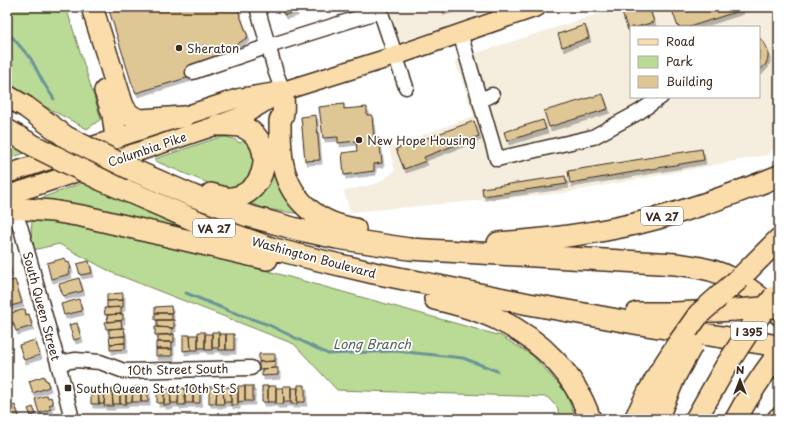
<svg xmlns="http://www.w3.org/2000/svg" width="786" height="426" font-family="'Playpen Sans',sans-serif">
<defs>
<filter id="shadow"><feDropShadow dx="2" dy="4" stdDeviation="0" flood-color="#0004"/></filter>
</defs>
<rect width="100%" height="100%" fill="#fff"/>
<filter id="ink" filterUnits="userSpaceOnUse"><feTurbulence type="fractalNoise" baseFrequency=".025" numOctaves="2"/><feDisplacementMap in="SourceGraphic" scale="8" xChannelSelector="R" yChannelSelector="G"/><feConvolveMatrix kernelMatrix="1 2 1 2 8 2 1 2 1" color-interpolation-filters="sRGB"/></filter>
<g filter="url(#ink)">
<path fill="#f5eedf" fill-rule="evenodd" d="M384 7H493L494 11 397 43Z
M619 7H771L779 34V143L767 155 565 193 350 212 344 191 378 183 395 171 389 147 474 116 455 60ZM631 27H759V97H631Z"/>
<path fill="#b9db95" stroke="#7a825a" d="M7 7H66L101 119 87 129 7 86Z
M226 137 234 139 240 143 245 139 251 146 255 168 243 186 222 189 155 161V159L217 138Z
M7 143 25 153 7 159Z
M272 163 301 214 266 209 241 200Z
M82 183 87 185 178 226 176 230 75 206 41 199V198Z
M32 220H47L107 232 163 244 257 268 501 336 532 355 565 391 576 419H558V408L547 397 337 390 294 344 113 273 59 244 33 250 31 235Z"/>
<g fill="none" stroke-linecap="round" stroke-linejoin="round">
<path stroke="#6c9498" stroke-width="3" d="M7 31 31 59 43 82 54 99
M186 293 232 312 269 325 328 354 395 351 435 355 463 358 497 371"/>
</g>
<path fill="#dfc695" stroke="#3b2a1e" filter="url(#shadow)" d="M108 7H237L248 37 236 45 237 52 212 57 213 63 190 77 136 93 132 84Z
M284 7H295L296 12 284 15 281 8Z
M440 7H455L442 11Z
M642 7H649L654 22 637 27H631V29L628 30 622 13Z
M671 7H741L742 10 689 27H678Z
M585 25 589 38 562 47 558 34Z
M759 38 763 41 766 46 768 52V58L766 64 759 71Z
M603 94 608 109 549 127 544 111Z
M344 104V109L367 107V115H372L374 139 379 138 382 163 374 164V171L344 175 342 153 357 151 356 141 338 143V137L323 138 319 107Z
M316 115 320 160 305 161 301 117Z
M543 120 546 129 507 141 504 132Z
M474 121 479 136 424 157 426 161 404 169 396 149Z
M702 149 704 160 570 183 568 171Z
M565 176 567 184 483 196 482 188Z
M65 258 66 263 69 262 71 269H69L70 274 51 279 47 263Z
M7 260 11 272 7 273Z
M89 261 92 273 80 275 77 264Z
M79 278 83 291 63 296 59 284Z
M15 280 22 303 7 307V282Z
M123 293V300L107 301V294Z
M79 299 82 311 64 315 61 304Z
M123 300V307L107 308V301Z
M171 306 172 313H155V307Z
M121 307V314L105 315 104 308Z
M25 309 26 315 29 314 32 326 16 331 13 322 10 323 7 314Z
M155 313H172V320H155Z
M123 314V320L108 322 107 315Z
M157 320H174V328L157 327Z
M121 321 122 328 106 329 105 322Z
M77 323 81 338 74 340 69 325Z
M155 327 172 328V335H155Z
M124 328 125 336 109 337V329Z
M198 332H205V348H198Z
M212 332H219V348H212Z
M174 334V342H158V335Z
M205 334H212V350H205Z
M219 334H226V350H219Z
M226 334H234V350H226Z
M183 335H190L191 350 183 351Z
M190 335H198V350H191Z
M125 336V343L110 344 109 337Z
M35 340 40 355 24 360 19 345Z
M156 342H172V349H156Z
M125 343V349L110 350V344Z
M156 349H172V356H156Z
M259 354H275V361L259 362Z
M275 361V368L259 369V362Z
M275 368H278V375L262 376V369Z
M44 376 45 380H47L49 387 33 393 29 381Z
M298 385H305V402H297Z
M185 386H193V403H185Z
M193 386H200V403H193Z
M238 386H245V401L238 402Z
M245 386H253V401H245Z
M262 386H268V402H262Z
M268 386H276V402H268Z
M283 386H291V402H284Z
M133 387H141V402H132Z
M141 387H148V402H141Z
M157 387H164V403H157Z
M170 387H179L178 403H171Z
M209 387H217L216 403H209Z
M223 387H231V402H224Z
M91 388H98L99 404H91Z
M98 388H105L104 404H99Z
M179 388H185V405H178Z
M276 388H283L284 404H276Z
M291 388H298L297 404H291Z
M112 389H120V404H113Z
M120 389H126V404H120Z
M126 389H133L132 402H126Z
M164 389H170L171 405H164Z
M217 389H223L224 404H216Z
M231 389H238V405H231Z
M105 390H112L113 406H104Z
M47 395 48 398 51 397 53 404 49 405 51 409 39 413 35 399Z
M15 405 20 419H7V408Z
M33 407 36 414 31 416 28 409Z
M431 414H446V419H431Z
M367 415H380V419H367Z
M88 416H115V419H89Z
M186 416H195V419H186Z
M343 417H358V419H343Z
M474 417H488V419H474Z"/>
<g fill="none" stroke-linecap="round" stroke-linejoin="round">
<g stroke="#3b2a1e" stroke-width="17">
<path id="minor" d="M257 7 276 73 283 91
M379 7 406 87
M498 7 502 19
M460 33 497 159 593 137 639 112 661 97
M193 72 269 46 380 11
M479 100 492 95
M13 208 21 229 58 363 72 419
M58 363 76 360 100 362 124 371 251 368"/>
</g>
<g stroke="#3b2a1e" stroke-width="21">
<path id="major" d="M7 174 239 98 283 91 395 56 537 7
M7 195 30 188 218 125 242 116 275 96"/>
</g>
<g stroke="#3b2a1e" stroke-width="24">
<path id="highway" d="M92 7 122 103C125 112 131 118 141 120L183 117
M105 91 113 115 116 138
M283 91C283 98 284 106 283 113 283 116 281 118 280 121 280 130 280 140 281 149 283 193 311 222 355 229
M7 96 26 107 66 137
M7 130 36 147
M133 170 193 196 245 215 300 230 337 238 409 249 676 264C684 265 693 266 701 268 731 273 754 292 777 311L779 314
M102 180 201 223 271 248 306 257 374 273 529 304 640 324 779 346
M211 194C218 196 225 199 232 198 266 194 277 144 245 128 237 124 227 125 218 125
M13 208 52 211 82 216 267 259
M498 243C538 240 577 236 616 228 672 217 726 197 779 176
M740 278 779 239
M435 299C457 304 479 310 499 320 541 340 575 374 590 419
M637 313H675L735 310
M635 419 648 393 659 373
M657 419 675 376
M696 419 726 366
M736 419C748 396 763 374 779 353
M778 419 779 418"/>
</g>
<use href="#minor" stroke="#fff" stroke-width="14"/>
<use href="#major" stroke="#fbddab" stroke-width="18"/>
<use href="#highway" stroke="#fbddab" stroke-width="21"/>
<g stroke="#3b2a1e" stroke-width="24" stroke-linecap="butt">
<path id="highway-bridge" d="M66 137 133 170
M36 147 102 180
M735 310 775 307
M726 366 756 320 774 297
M659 373 677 345 699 314 740 278
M675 376 692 345"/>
</g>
<use href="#highway-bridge" stroke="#fbddab" stroke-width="21"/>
</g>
</g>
<g fill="#3b2a1e" stroke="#fff" stroke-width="1.5">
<circle cx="179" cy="48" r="4"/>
<circle cx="359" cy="140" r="4"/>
<rect x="64" y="384" width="8" height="8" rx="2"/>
</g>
<g text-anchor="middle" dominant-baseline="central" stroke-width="3.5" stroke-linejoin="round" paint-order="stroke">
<g fill="#fff" stroke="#766a62" stroke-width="1">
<rect x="641" y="207" width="42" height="18" rx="3"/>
<rect x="193" y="219" width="42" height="18" rx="3"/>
<rect x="731" y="322" width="36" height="18" rx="3"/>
</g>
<g font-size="11" font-weight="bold" fill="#3b2a1e">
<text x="662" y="216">VA 27</text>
<text x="214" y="228">VA 27</text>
<text x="749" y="331">I 395</text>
</g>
<g font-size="12" fill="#3b2a1e" stroke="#fff" text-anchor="start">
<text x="187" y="48">Sheraton</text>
<text x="367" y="140">New Hope Housing</text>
<text x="76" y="388">South Queen St at 10th St S</text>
</g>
<g font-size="12" fill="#3b2a1e" stroke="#fff">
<text transform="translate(147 149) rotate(-19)">Columbia Pike</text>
<text transform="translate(314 257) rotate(15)">Washington Boulevard</text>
<text transform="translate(42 306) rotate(75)">South Queen Street</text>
<text transform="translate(178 369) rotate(-1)">10th Street South</text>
</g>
<g font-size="13" font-style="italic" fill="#535f5b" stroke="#fff">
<text x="372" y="343">Long Branch</text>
</g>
</g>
<rect width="786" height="426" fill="none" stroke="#fff" stroke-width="24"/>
<rect x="12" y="12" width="762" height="402" fill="none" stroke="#3b2a1e" stroke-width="1.5" filter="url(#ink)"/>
<rect x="630" y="26" width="130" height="72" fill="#ffffff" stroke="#b1aaa5"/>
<rect x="638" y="39" width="20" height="6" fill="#fbddab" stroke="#b1aaa5"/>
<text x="666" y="46" font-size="12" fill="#3b2a1e">Road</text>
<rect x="638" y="56" width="20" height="12" fill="#b9db95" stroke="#b1aaa5"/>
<text x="666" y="66" font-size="12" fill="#3b2a1e">Park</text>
<rect x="638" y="76" width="20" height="12" fill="#dfc695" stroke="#b1aaa5"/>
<text x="666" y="86" font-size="12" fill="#3b2a1e">Building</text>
<g transform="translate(740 380)" stroke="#ffffff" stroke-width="3" paint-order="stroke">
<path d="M0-3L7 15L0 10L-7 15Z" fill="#3b2a1e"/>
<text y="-6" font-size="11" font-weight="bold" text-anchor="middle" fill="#3b2a1e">N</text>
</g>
</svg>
